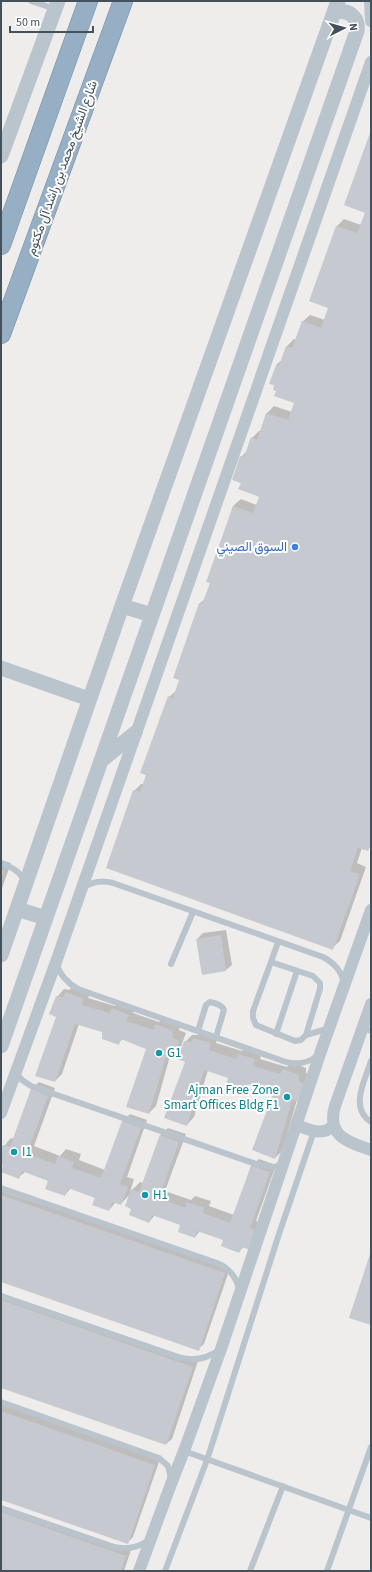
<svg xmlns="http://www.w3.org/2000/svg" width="372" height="1572" font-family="'Source Sans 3',Vazirmatn,sans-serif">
<rect width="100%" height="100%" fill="#efecec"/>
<path fill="#0003" d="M371 132V846L367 850 362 848 357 863 366 867 340 941 332 948 134 791 141 784H144L169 697 177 690 200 603 206 598 233 506 241 499 257 505 260 496 242 482 241 457 248 450 252 438 259 431H261L267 413 274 406 292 412 295 402 277 390 276 365 283 359 287 346 294 339 296 340 302 322 310 315 325 320 329 308 310 301 337 226 344 219 361 225 366 212Z
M1 860 11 863 1 891Z
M226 930 232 965 226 970 203 974 197 939 203 933Z
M74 985 91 991 88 998 115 1006 120 1001 136 1007 133 1013 159 1022 163 1018 180 1024 179 1030 186 1033 180 1049 172 1056H170L156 1106 149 1113 147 1048 123 1039 118 1043 103 1031 79 1024 62 1074 55 1081 57 1016V997L64 989 69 990Z
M202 1031 218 1036 216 1043 242 1051 247 1047 262 1052 260 1059 287 1067 291 1062 306 1068V1073L313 1078 297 1100 282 1151 275 1158 274 1093 250 1083 245 1088 230 1077 208 1070 194 1117 187 1125 185 1042 192 1035H198Z
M39 1082 55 1088 34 1146 60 1156 66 1149 81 1154 79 1160 105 1170 123 1121 130 1114 147 1120 127 1177 134 1179 130 1192 140 1182 143 1183 160 1135 168 1128 186 1134 165 1191 191 1200 195 1196 211 1201 209 1206 234 1215 251 1166 259 1159 276 1165 256 1221 263 1224 239 1252 224 1240 200 1231 195 1237 182 1225 155 1215 149 1222 133 1208 130 1194 121 1204 116 1202 109 1210 96 1197 71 1188 65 1195 49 1180 25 1172 19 1177 4 1165 1 1163V1152L4 1146 11 1138 14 1139 31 1090Z
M1 1191 230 1268 204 1344 198 1349 1 1281Z
M1 1293 198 1361 172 1439 166 1444 1 1387Z
M1 1404 160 1459 133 1537 127 1543 1 1499Z
M1 1505 131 1550 124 1571H1Z"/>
<path fill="#c6c9cf" d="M371 130V841L368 851 358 848 350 871 360 874 333 950 106 868 133 790 140 792 146 775 140 773 168 696 173 698 179 680 173 678 199 603 202 604 210 583 206 582 233 506 253 513 259 497 238 489 241 483 232 480 240 456 244 457 251 437 257 440 266 413 288 420 294 403 274 396 276 391 273 390 274 385 269 384 276 365 279 366 286 346 292 348 302 321 321 328 328 308 309 301 336 226 357 233 365 213 344 205Z
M1 869 4 871 1 879Z
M221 935 226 971 202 975 196 939Z
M66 992 84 999 82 1005 110 1013 112 1008 129 1015 126 1021 154 1030 155 1024 173 1031 172 1037 179 1041 173 1057H166L149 1114 126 1107 146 1049 121 1039 119 1045 102 1039V1032L75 1024 55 1082 35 1076 56 1017 49 1014 56 996 63 997Z
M194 1038 211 1043 209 1050 236 1059 238 1054 255 1059 253 1066 280 1074 283 1069 299 1075V1081L306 1085 300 1102 292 1100 275 1159 252 1150 273 1094 248 1084 245 1089 227 1083 228 1078 204 1070 187 1126 164 1118 185 1062 178 1059 184 1041 191 1042Z
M31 1089 48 1096 27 1154 55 1164 58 1156 74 1162 72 1168 101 1178 122 1121 141 1128 120 1184 128 1187 121 1205 112 1202 109 1211 92 1205 95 1198 68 1188 65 1196 45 1189 48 1181 22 1171 19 1179 1 1172 3 1165 1 1164V1149L3 1145 10 1147Z
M160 1135 179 1142 159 1198 185 1208 187 1202 204 1208 203 1213 230 1223 251 1166 270 1172 250 1228 257 1231 250 1250 242 1247 239 1253 221 1246 223 1240 197 1231 195 1238 178 1232 180 1225 152 1215 149 1223 129 1215 131 1209 125 1206 131 1189 139 1192Z
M1 1195 225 1273 199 1351 1 1282Z
M371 1251V1325L349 1318Z
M1 1300 193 1367 166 1445 1 1388Z
M1 1411 155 1465 128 1544 1 1500Z
M1 1512 126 1556 121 1571H1Z"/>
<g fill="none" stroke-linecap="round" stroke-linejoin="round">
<g stroke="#6e8ca8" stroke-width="20">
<path id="trunk" d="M1 245 88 1
M1 334 123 1"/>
</g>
<path stroke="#bac4cc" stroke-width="6" d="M31 1 55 9
M1 863C11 867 20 871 24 881
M83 888C93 881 102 880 113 883L323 957C334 963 341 970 344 983
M271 962 278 942
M56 963C60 975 67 983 78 989L286 1062C298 1065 308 1063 317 1056
M171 964 193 912
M363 1028 371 1031
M198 1031 206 1005 210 1002C215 1003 222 1005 224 1010L216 1037
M276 1034 297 971
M306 1035 320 989V983L313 976 271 962 253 1011V1018L256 1025 295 1041 301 1040 306 1035 330 1028
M371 1061C365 1080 349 1108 371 1122
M16 1073 22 1080 31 1086 259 1165 274 1167 283 1164
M1 1188 217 1263C229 1268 236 1276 239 1289
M1 1296 181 1358C195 1361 207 1359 219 1350
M1 1402 159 1458 168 1466 171 1478
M184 1451 371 1518
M1 1508 114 1547C127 1550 138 1548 149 1540
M165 1571 207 1460 279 1234 314 1131
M250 1571 283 1486
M327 1571 371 1447"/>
<path stroke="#bac4cc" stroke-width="12" d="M370 1 371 21
M371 1004 335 1106C326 1136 348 1142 371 1150
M1 1113 56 962 371 62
M296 1125C310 1130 322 1137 334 1125
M139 1571 171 1484 184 1451 221 1349 321 1051 371 910"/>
<path stroke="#bac4cc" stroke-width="15" d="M1 156 58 1
M122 606 152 615
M1 668 89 699
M102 760 135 733
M17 909 46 918
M1 955 122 606 338 1
M1 1046 357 31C359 17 348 8 334 13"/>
<use href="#trunk" stroke="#97afc4" stroke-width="19"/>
</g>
<circle fill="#3f7fe0" stroke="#fff" stroke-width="1.5" cx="295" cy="547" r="4"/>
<g fill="#0f9aa8" stroke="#fff" stroke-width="1.5">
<circle cx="159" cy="1053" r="4"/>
<circle cx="287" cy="1097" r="4"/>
<circle cx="14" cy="1152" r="4"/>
<circle cx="145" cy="1195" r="4"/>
</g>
<g text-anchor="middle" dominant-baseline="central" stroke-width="4" stroke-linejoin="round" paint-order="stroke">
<g font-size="13" fill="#44505a" stroke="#fff">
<text transform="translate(62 168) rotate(-70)">شارع الشيخ محمد بن راشد آل مكتوم</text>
</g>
<g font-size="13" fill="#366cbe" stroke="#fff" text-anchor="end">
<text x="287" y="547">السوق الصيني</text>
</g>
<g font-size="13" fill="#0d838f" stroke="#fff" text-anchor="start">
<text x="167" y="1053">G1</text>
<text x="279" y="1090" text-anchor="end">Ajman Free Zone<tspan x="279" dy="15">Smart Offices Bldg F1</tspan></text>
<text x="22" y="1152">I1</text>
<text x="153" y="1195">H1</text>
</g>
</g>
<rect width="372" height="1572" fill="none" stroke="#44505a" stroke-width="4"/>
<g transform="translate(344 28) rotate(84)" stroke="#ffffff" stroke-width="3" paint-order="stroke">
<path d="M0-3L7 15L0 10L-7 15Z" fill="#44505a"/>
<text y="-6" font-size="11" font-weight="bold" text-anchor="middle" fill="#44505a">N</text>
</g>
<path d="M10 26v6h83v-6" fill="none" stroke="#44505a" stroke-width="2"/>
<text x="16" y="26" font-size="12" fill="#44505a" stroke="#ffffff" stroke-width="3" paint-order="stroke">50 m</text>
</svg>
